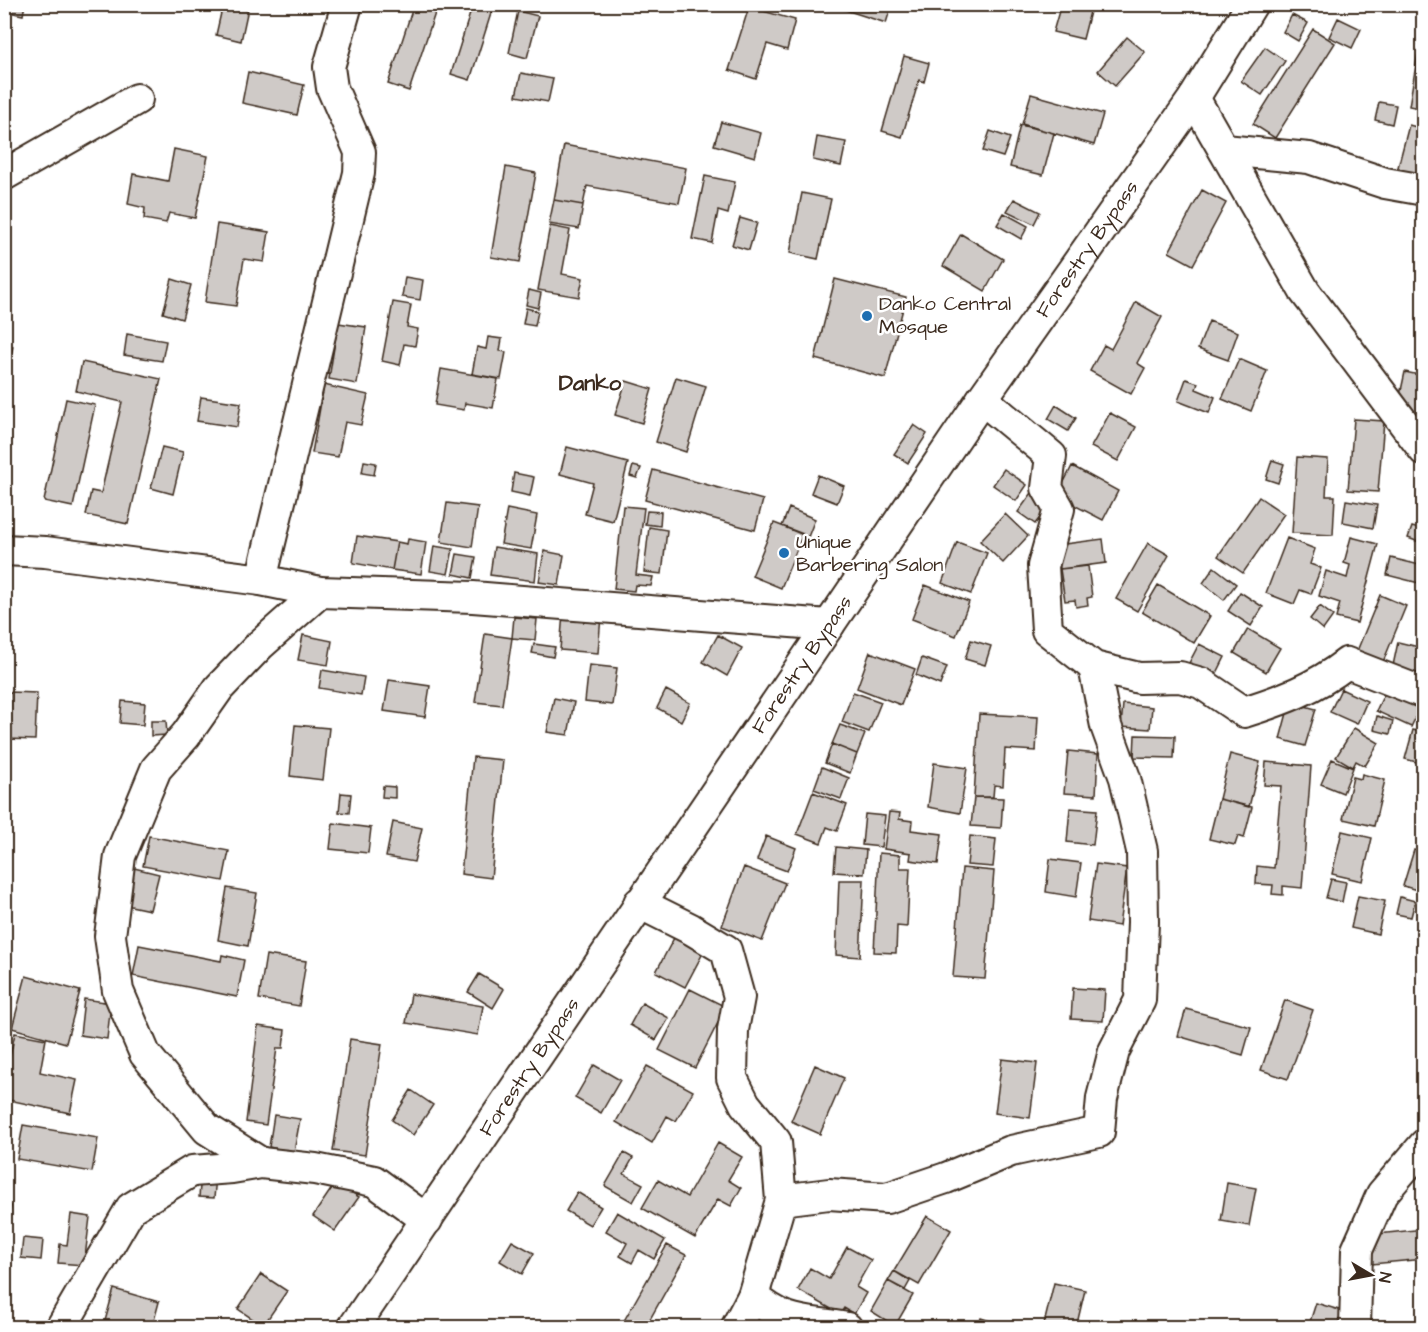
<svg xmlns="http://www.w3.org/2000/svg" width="1428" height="1332" font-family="'Architects Daughter',sans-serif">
<rect width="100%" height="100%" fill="#fff"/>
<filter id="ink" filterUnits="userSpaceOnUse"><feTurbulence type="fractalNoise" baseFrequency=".0167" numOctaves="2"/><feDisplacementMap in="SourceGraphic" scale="12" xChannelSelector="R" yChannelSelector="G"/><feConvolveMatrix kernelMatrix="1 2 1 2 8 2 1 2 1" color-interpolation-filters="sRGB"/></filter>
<g filter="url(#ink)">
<path fill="#cfcac7" stroke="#3b2a1e" stroke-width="1.5" d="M4 4H25L23 15 4 11Z
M223 4H249L241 41 216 35Z
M414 4H438L409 91 388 84Z
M473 4H494L470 80 451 74Z
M827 4H892L886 23Z
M1061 4H1092L1083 39 1053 32Z
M749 7 795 20 787 50 767 44 756 79 729 70Z
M518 11 538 16 527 58 509 53Z
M1292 15 1308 23 1298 41 1283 32Z
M1338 18 1361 29 1352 48 1329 37Z
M1313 29 1335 43 1275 138 1253 124Z
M1421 35 1424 36V109L1409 106Z
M1127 37 1145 52 1115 86 1098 71Z
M1265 47 1285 61 1262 95 1241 81Z
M904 56 929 63 924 82 919 80 902 137 882 131Z
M248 72 304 85 297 115 242 103Z
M521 73 553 79 548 102 516 96Z
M1031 94 1103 114 1094 145 1022 124Z
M1379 102 1396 105 1392 124 1375 120Z
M721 122 761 133 755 157 714 145Z
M1020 125 1054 133 1043 175 1010 167Z
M1409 125 1424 129V151L1417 176 1397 171Z
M990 131 1010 138 1003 157 983 151Z
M817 137 846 142 841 166 813 160Z
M564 145 686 168 679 203 587 186 583 205 554 200Z
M174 149 208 156 195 218 169 213 166 223 144 219 145 208 128 204 133 174 168 181Z
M506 167 536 173 520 262 491 257Z
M705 176 735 182 728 214 718 211 712 243 692 239Z
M1202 190 1226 203 1193 265 1169 252Z
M802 193 831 199 818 259 790 253Z
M1014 199 1040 212 1034 224 1007 211Z
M554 200 583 205 579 229 549 224Z
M1004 213 1028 226 1021 239 997 225Z
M740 218 757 223 749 250 732 245Z
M217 224 269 232 264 262 244 259 236 306 205 302Z
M550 226 570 230 562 274 583 278 579 297 538 290Z
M961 234 1003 259 985 291 943 266Z
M405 277 423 280 420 300 402 297Z
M172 279 191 285 182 319 163 313Z
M835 279 906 297 885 378 815 359Z
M529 290 541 293 538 308 526 305Z
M393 302 411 305 407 327 418 329 415 346 404 344 400 365 382 361Z
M1136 302 1162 317 1137 363 1145 368 1131 394 1090 371 1104 345 1111 349Z
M526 308 538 311 535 326 523 324Z
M1209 321 1238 332 1228 360 1198 349Z
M338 323 366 327 357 384 329 379Z
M127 334 166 341 162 361 124 355Z
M488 337 502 339 500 351 506 352 501 379 472 374 477 347 486 349Z
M4 344 13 346 7 374H4Z
M1239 359 1267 371 1251 411 1222 399Z
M82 362 161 379 128 524 86 515 91 491 101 493 122 402 76 391Z
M441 369 498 379 493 408 465 403 464 410 435 405Z
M1405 372 1424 376V415L1397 409Z
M676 377 706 386 686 452 656 442Z
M1186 379 1198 383 1196 389 1215 397 1209 413 1178 401Z
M626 381 652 389 642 423 615 415Z
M324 385 368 395 361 425 345 422 338 457 312 453Z
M201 397 241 403 237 427 197 421Z
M66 399 95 405 73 507 44 501Z
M1056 405 1076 418 1068 431 1048 419Z
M1110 413 1136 427 1118 461 1091 447Z
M1354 419 1384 421 1378 492 1348 490Z
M914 425 927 434 908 463 894 454Z
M162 447 183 452 173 494 151 488Z
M567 447 628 463 613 521 585 514 593 483 560 474Z
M1297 457 1328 459 1326 496H1335L1333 535 1292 533Z
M1272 460 1284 464 1278 483 1266 479Z
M364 461 376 463 374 475 362 473Z
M633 466 641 468 637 478 630 476Z
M1072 466 1118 491 1103 520 1068 502 1070 498 1059 492Z
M1004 469 1027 485 1016 501 993 485Z
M653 470 763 500 755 530 645 500Z
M514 473 534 477 530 496 511 492Z
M818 475 844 486 837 503 811 493Z
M1034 490 1051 503 1035 524 1018 512Z
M1259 497 1284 514 1243 573 1218 556Z
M1346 500 1377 505 1373 528 1343 522Z
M447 503 478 507 472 547 441 542Z
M623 506 644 508 636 575 653 577 651 586 635 585 634 591 614 589Z
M789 508 815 519 808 537 782 526Z
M507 509 537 515 531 549 501 544Z
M647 511 661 512 660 526 645 524Z
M1005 514 1028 536 1003 563 980 541Z
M774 523 803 534 781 588 752 576Z
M649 527 667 530 662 574 644 572Z
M1412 527 1423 530 1419 542 1408 538Z
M357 536 397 542 392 570 353 563Z
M1351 537 1378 544 1357 623 1336 618 1340 603 1319 596 1326 571 1347 578 1350 565 1344 563Z
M1287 538 1315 549 1310 564 1321 568 1311 594 1300 590 1294 604 1266 593Z
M408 539 426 542 421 574 392 570 397 542 407 544Z
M1103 539 1106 563 1060 569 1057 545Z
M957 542 987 553 971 594 942 583Z
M1148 543 1169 555 1137 611 1116 599Z
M434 546 453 549 448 574 430 571Z
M494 547 538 554 535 581 490 575Z
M544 551 564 555 559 585 539 582Z
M457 554 476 557 472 578 453 574Z
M1391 558 1424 566 1423 584 1387 575Z
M1088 566 1092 597 1087 598 1088 605 1076 607 1075 600 1065 601 1060 569Z
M1214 567 1236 584 1224 600 1203 583Z
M925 585 969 602 956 636 912 619Z
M1158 585 1210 616 1194 643 1142 612Z
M1240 592 1263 607 1251 626 1228 611Z
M1380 595 1406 606 1383 662 1357 651Z
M1320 606 1333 616 1323 630 1310 619Z
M563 613 601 616 598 653 560 650Z
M514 617 537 619 535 640 512 638Z
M1248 629 1280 648 1266 672 1234 653Z
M485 634 512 638 502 705 475 702Z
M303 635 332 641 328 665 298 660Z
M718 635 742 648 727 676 703 662Z
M971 640 991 646 985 665 965 659Z
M1398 642 1423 648 1417 681 1391 675Z
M534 644 555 647 553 657 532 653Z
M1199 644 1225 657 1214 679 1188 665Z
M870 652 915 669 901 705 857 688Z
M922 658 947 667 940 685 916 675Z
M589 665 617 668 612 705 585 702Z
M322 670 364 677 361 695 319 688Z
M389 680 430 686 425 717 384 711Z
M1388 686 1423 702 1411 727 1376 711Z
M1341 689 1367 701 1357 724 1330 712Z
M666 690 690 703 681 721 657 708Z
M9 692 37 693 35 740 8 739Z
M853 692 881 702 869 732 842 722Z
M554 698 574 702 568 735 547 732Z
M122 701 145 703 143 725 120 723Z
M1290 702 1316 709 1305 746 1280 739Z
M1123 704 1152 707 1150 729 1121 727Z
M979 714 1038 717 1036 751 1005 749 1003 786 994 785 993 797H974Z
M1377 716 1393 721 1390 734 1374 730Z
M151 721H166L167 735 151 736Z
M295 725 329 728 323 780 290 776Z
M840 725 865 734 857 754 832 744Z
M1354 728 1379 743 1365 766 1356 761 1353 767 1336 757Z
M1413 730 1424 733V764L1405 759Z
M1135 735 1175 736 1174 758 1134 757Z
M832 744 857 754 850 773 825 763Z
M1068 751 1098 754 1096 795 1064 793Z
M1230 754 1260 762 1249 807 1219 799Z
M473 757 503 760 491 878 461 874Z
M1332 759 1353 768 1343 793 1321 784Z
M1266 762 1311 766 1302 888 1283 886V895L1272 894 1273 885 1256 884 1257 866 1274 868 1281 786 1264 785Z
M934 763 967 768 960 813 928 807Z
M822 767 849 778 841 799 814 789Z
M1362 774 1385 780 1374 826 1343 819 1353 777 1361 779Z
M383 786 395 787V798L382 797Z
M813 792 847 805 837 831 827 827 821 843 797 834Z
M341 793 351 794 349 813 339 812Z
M974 797 1003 798 1001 828 971 826Z
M1219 799 1252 807 1244 838 1238 836 1235 845 1209 839Z
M1070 808 1097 810 1093 845 1067 842Z
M889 812 900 813 899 819 912 821 911 830 942 834 938 864 910 860 911 853 884 849Z
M865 814 885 816 881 847 862 845Z
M393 822 422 828 414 862 386 857Z
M333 823 371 828 368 853 330 849Z
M1342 831 1372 838 1362 881 1332 874Z
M149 836 229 851 223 881 143 866Z
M766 836 796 848 787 871 757 860Z
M970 836 996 839 993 867 967 865Z
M836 847 866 850 864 874 834 872Z
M1414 850 1424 853V892L1403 886Z
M879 853 900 855V868H910L907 927 897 926 896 953 874 952Z
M1050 859 1081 863 1076 897 1046 892Z
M1096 864 1127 868 1119 926 1088 921Z
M130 867 159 874 150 910 121 904Z
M744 867 785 883 762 941 722 926Z
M962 868 994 871 985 979 953 977Z
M1331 879 1346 882 1342 902 1326 898Z
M839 880H864L860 957 836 955Z
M227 888 257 893 248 946 218 940Z
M1358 896 1385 901 1378 934 1351 928Z
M1400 897 1415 901 1411 917 1396 914Z
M675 936 704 951 685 987 656 972Z
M139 945 221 961 222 955 244 960 237 997 133 976Z
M266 955 306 961 299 1006 259 999Z
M479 974 504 989 493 1008 468 992Z
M26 976 80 991 66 1043 12 1028Z
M1073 988 1105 990 1103 1021 1071 1019Z
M690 989 726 1007 695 1068 659 1050Z
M411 994 483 1006 478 1035 406 1023Z
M84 999 111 1003 107 1039 80 1035Z
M1285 1000 1313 1010 1288 1079 1261 1070Z
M642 1003 669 1018 656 1040 630 1025Z
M1186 1009 1251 1027 1243 1055 1178 1036Z
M258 1026 285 1030 283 1048H277L266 1125 246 1122Z
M15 1033 46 1039 40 1072 77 1080 70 1113 4 1099V1084Z
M350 1039 382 1044 365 1155 333 1151Z
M1002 1059 1037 1063 1030 1118 995 1113Z
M594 1065 620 1080 601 1113 575 1098Z
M815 1065 844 1078 820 1134 791 1121Z
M647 1066 693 1091 676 1121 667 1116 652 1143 616 1122Z
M411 1090 433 1105 413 1135 392 1120Z
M274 1115 300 1119 294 1152 269 1147Z
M23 1125 98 1138 92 1172 17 1159Z
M718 1143 742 1157 728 1180 741 1188 731 1206 718 1199 695 1238 642 1208 658 1180 687 1197Z
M624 1153 633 1158 624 1174 643 1184 633 1202 605 1186Z
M201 1175 216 1177 214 1198 199 1197Z
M336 1182 359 1197 335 1231 313 1216Z
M1227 1183 1256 1188 1249 1226 1221 1221Z
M577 1192 601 1207 590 1225 566 1211Z
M4 1205 11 1206 5 1252H4Z
M617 1212 665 1240 654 1259 639 1250 632 1263 620 1256 627 1243 606 1231Z
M71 1214 90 1217 84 1265 58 1263 60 1244 67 1245Z
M927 1216 951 1230 919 1285 894 1271Z
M1424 1229V1259L1372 1264 1369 1235Z
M23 1238 43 1240 41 1260 21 1258Z
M512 1241 534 1253 522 1274 500 1261Z
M667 1245 686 1255 645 1328H623L621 1326Z
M847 1247 871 1260 856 1287 866 1293 854 1314 844 1308 840 1314 798 1290 810 1268 829 1279Z
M894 1271 910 1281 905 1290 888 1281Z
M261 1274 287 1291 263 1326 238 1309Z
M888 1281 913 1295 895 1326 871 1311Z
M1054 1283 1085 1290 1076 1328H1043Z
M114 1289 159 1302 152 1328 140 1325 139 1328H103Z
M1316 1303 1346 1312 1342 1328H1308Z
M981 1318 1008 1327 978 1328Z"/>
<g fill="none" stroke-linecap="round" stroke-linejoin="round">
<g stroke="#3b2a1e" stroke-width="34">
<g id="minor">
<path d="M1194 98 1305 292 1424 450"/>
<path d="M1224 150 1309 158 1385 183 1424 190"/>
<path d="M4 175 137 99"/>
<path d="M982 399 1051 456 1047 488 1059 509 1043 566 1047 630 1094 667 1139 678 1180 677 1201 683 1244 712C1282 700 1315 688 1347 663L1424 693"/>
<path d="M4 550 45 552 261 580 320 592 473 597 829 625"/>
<path d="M261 580 359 173 360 152 332 88 329 67 347 4"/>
<path d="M639 903 691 929 726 950 739 997 733 1030 732 1078 745 1104 776 1142 781 1200 753 1296 736 1328"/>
<path d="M261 1163 207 1129 145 1054 118 991 110 936 120 856 156 769 186 735 219 688 260 645 320 592"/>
<path d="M781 1200 829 1194 887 1198 946 1178 1011 1151 1099 1132 1102 1098 1114 1051 1140 1000 1143 922 1142 851 1125 778 1106 726 1094 667"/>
<path d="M753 1296C788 1326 805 1320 847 1328"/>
<path d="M61 1328 131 1208 192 1171 232 1168 261 1163 315 1169 374 1181 427 1220"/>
<path id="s1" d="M353 1328 982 399 1194 98 1252 4"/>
<path d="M1355 1328 1357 1250 1382 1194 1424 1145"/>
</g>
</g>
<use href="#minor" stroke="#fff" stroke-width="30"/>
</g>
</g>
<g fill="#1f6fb2" stroke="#fff" stroke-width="2">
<circle cx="867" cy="316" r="6"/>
<circle cx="784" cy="553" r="6"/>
</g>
<g text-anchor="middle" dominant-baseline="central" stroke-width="5" stroke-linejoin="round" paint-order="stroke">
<g font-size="20" fill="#3b2a1e" stroke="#fff">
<text stroke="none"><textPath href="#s1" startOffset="1305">Forestry Bypass</textPath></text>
<text stroke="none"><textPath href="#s1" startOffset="801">Forestry Bypass</textPath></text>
<text stroke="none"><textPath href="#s1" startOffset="315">Forestry Bypass</textPath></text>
</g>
<g font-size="20" fill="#3b2a1e" stroke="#fff" text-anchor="start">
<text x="879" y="304">Danko Central<tspan x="879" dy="23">Mosque</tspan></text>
<text x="796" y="542">Unique<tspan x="796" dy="23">Barbering Salon</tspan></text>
</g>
<g font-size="22" font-weight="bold" fill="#3b2a1e" stroke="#fff">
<text x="590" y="383">Danko</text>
</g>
</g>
<rect width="1428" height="1332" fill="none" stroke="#fff" stroke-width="24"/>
<rect x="12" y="12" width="1404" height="1308" fill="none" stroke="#3b2a1e" stroke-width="2" filter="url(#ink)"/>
<g transform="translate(1371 1275) rotate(100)" stroke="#ffffff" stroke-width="4.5" paint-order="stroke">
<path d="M0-4.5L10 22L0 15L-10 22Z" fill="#3b2a1e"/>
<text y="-9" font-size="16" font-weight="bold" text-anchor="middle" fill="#3b2a1e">N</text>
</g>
</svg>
